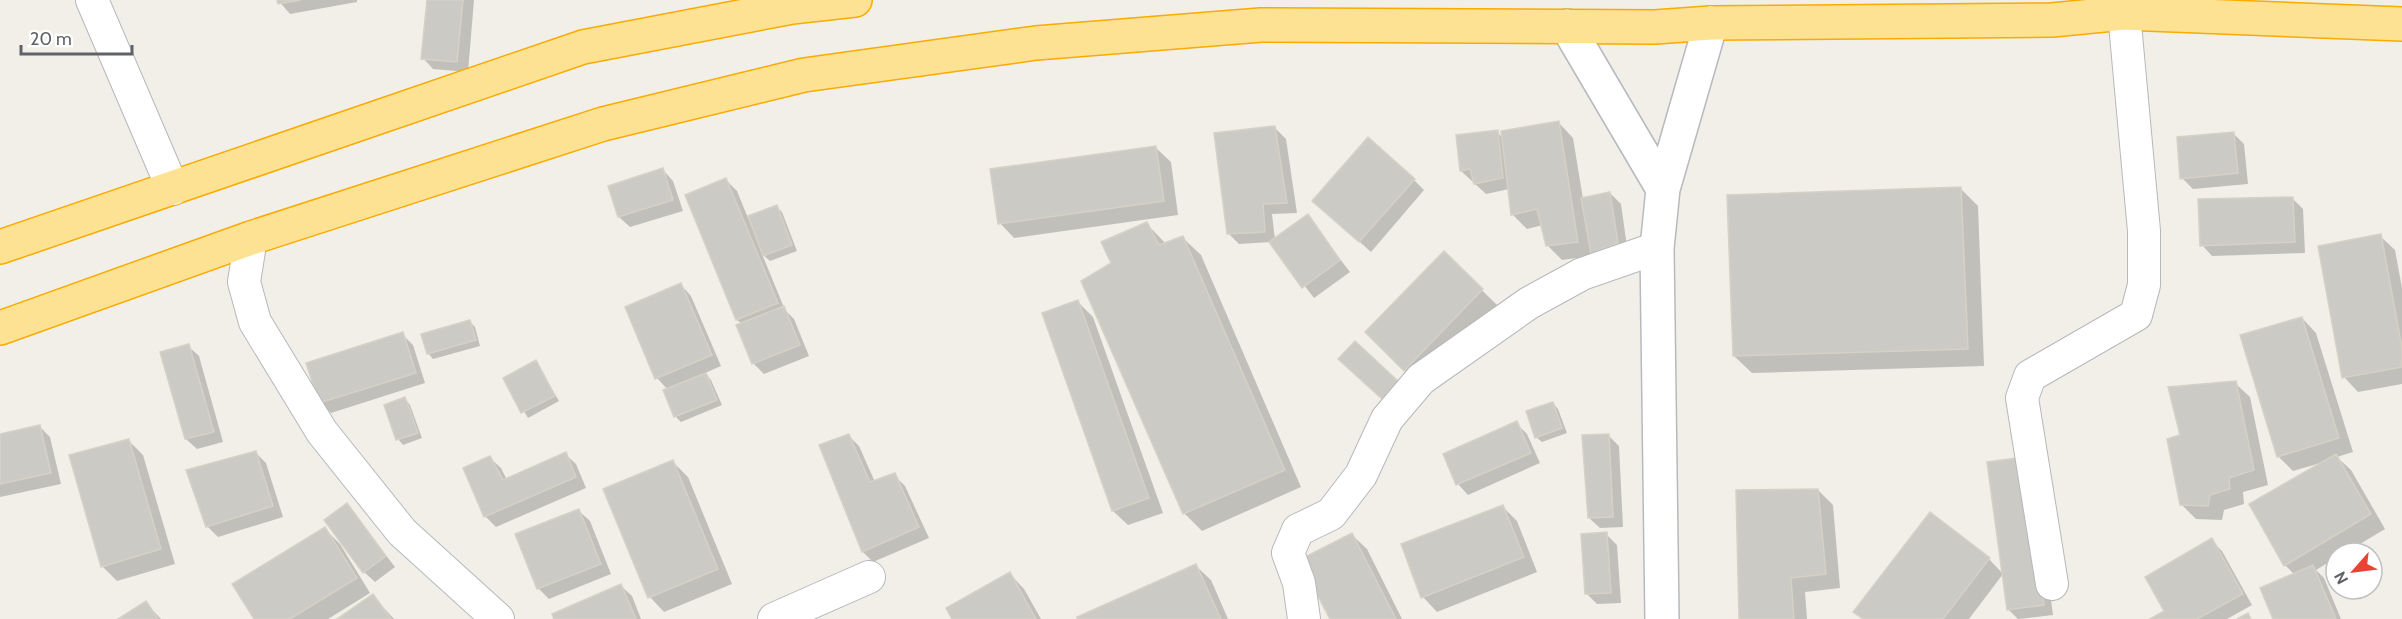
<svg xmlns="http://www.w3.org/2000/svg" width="2402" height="619" font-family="Cabin,sans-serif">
<rect width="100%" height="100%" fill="#f1efe8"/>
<path fill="#0003" d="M278 0H357V2L290 14Z
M428 0H474L468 72 433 69 423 58Z
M1559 123 1573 138 1583 199 1610 193 1621 204 1628 254 1603 264 1591 252 1592 256 1562 260 1547 245 1543 225 1527 229 1512 214 1509 189 1486 194 1461 171 1497 132 1503 138Z
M1275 128 1286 139 1297 213 1272 214 1275 240 1307 216 1350 272 1314 298 1271 242 1239 244 1228 233Z
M2233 133 2244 144 2248 184 2193 189 2182 178Z
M1156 148 1171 162 1178 215 1014 238 1000 223Z
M663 170 673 181 683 211 630 227 619 217Z
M726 180 737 191 748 218 777 207 782 212 797 251 770 261 762 254 785 310 794 319 809 356 764 374 753 363 742 324 737 320 687 196Z
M1414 180 1424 190 1371 252 1325 211Z
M1961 189 1978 206 1984 366 1752 373 1734 356Z
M2292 198 2303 209 2305 253 2212 256 2202 245Z
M1146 223 1166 244 1183 238 1201 255 1301 487 1202 531 1184 513 1113 264Z
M2380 236 2395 250 2402 288V384L2358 392 2344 377Z
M1444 253 1497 305 1419 384 1367 332Z
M681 285 691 296 721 366 705 373 711 380 722 405 681 422 675 416 668 390 657 378 627 308Z
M1078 302 1093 317 1163 513 1128 525 1113 511Z
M2302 318 2316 333 2353 452 2337 457 2351 470 2385 529 2345 553H2336V558L2316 570 2324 578 2341 619H2274L2295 575 2285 565 2324 462 2293 471 2278 456Z
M470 322 475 327 480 346 433 359 428 353Z
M402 334 413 345 425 383 331 413 320 402Z
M188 346 199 356 223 442 197 449 186 439Z
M536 362 559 401 528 418 505 379Z
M2235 383 2250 397 2268 485 2243 492 2244 504 2224 510 2222 520 2196 519 2182 505 2181 436Z
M405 399 410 405 422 438 403 445 398 439Z
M1553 403 1558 409 1567 433 1542 442 1536 437Z
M1516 423 1527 434 1540 463 1468 495 1458 484Z
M39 426 50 437 61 484 0 497V435Z
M1608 435 1619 446 1623 527 1600 528 1589 518Z
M849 436 859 446 875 482 894 475 905 486 929 538 873 562 863 552Z
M128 440 143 455 175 564 117 581 102 566Z
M255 452 266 463 283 517 218 537 207 526Z
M565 454 576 464 586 488 496 527 485 516 490 458 501 468 507 480Z
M673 462 688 477 732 584 664 612 650 597Z
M2034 469 2053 615 2018 619 2008 609Z
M1818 490 1833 505 1840 588 1805 592 1807 619H1740Z
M347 505 395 567 375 582 364 572Z
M1502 506 1517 521 1537 572 1437 612 1423 597Z
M579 511 590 521 611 574 549 599 538 588Z
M325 529 340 544 370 593 328 619H256Z
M1606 534 1617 545 1621 603 1597 604 1587 594Z
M1352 535 1367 549 1402 619H1331Z
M2211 540 2222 551 2252 605 2227 619H2153L2166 612Z
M1989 559 2003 574 1969 619H1863L1855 611Z
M1196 566 1211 580 1228 619H1079Z
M1010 574 1024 589 1041 619H954Z
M621 586 632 596 641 619H556Z
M373 596 394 619H340Z
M146 603 161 619H120Z"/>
<path fill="#cccac5" stroke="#d6d1c6" stroke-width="1.5" d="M277 0H301L278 4Z
M427 0H463L457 62 421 59Z
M1559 121 1578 242 1546 246 1537 209 1511 215 1501 131Z
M1275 126 1287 203 1263 204 1265 232 1227 234 1214 133Z
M1498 130 1503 178 1474 184 1470 169 1460 171 1456 135Z
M2234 132 2238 173 2180 179 2177 137Z
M1368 137 1415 179 1359 242 1312 201Z
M1156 146 1164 201 998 224 990 169Z
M663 168 673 200 618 217 608 186Z
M726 178 778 303 736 320 685 195Z
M1961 187 1968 349 1733 356 1727 195Z
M1610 192 1618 243 1591 254 1581 198Z
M2293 197 2295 242 2200 246 2198 199Z
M777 205 792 245 763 256 748 216Z
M1308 214 1340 260 1302 288 1269 242Z
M1147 222 1159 245 1183 236 1285 470 1183 514 1081 281 1111 263 1101 242Z
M2381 234 2402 348V367L2342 378 2318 246Z
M1444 251 1483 289 1404 371 1365 332Z
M681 283 712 355 655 379 625 307Z
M1078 300 1149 498 1112 511 1042 313Z
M784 306 800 345 752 364 736 325Z
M2302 317 2339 438 2277 457 2240 335Z
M470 320 476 340 427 354 421 334Z
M403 332 416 373 319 403 306 363Z
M1355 341 1398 381 1382 399 1338 359Z
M189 344 214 432 185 439 160 352Z
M536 360 555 396 521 413 503 378Z
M706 373 717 400 674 417 663 390Z
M2236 381 2254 470 2229 478 2230 489 2210 495 2208 506 2180 505 2167 439 2180 435 2168 387Z
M405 397 418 433 396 440 384 405Z
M1553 402 1562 428 1535 438 1526 411Z
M1517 421 1531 453 1456 485 1443 454Z
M40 425 51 473 0 484V434Z
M849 434 870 482 895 473 919 527 862 552 819 445Z
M1609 434 1613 517 1588 518 1582 435Z
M129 439 161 549 101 567 69 455Z
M256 451 273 506 206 527 186 470Z
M566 452 576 477 484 517 463 468 490 456 503 480Z
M2336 454 2371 514 2284 566 2249 504Z
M2024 457 2044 605 2007 610 1987 462Z
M673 460 718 569 648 598 603 489Z
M1818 489 1826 574 1791 578 1794 619H1739L1736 490Z
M347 503 386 556 363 573 324 520Z
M1503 505 1524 557 1421 598 1401 544Z
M579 509 601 564 537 589 515 534Z
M1930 512 1990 558 1943 619H1863L1853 612Z
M325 527 357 578 290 619H254L232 584Z
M1607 532 1611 593 1585 594 1581 534Z
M1352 533 1396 619H1330L1299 560Z
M2212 538 2243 594 2197 619H2150L2164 611 2145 577Z
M1196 564 1221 619H1077V617Z
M2313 565 2336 619H2273L2260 588Z
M1010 572 1036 619H952L946 608Z
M621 584 636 619H554L552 614Z
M373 594 391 619H337Z
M146 601 158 619H118Z
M2248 613 2251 619H2237Z"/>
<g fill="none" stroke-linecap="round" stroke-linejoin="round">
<g stroke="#b5b8bc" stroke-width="34">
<path id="street" d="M92 0 173 189
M251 238 244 282 255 322 322 432 402 532 498 619
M2052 584 2022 398 2030 376 2136 315 2144 285V231L2124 13
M774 619 869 577
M1304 619 1299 583 1288 553 1298 530 1331 514 1361 475 1387 419 1421 379 1529 303 1582 274 1657 248"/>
</g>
<g stroke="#b6babf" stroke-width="36">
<path id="secondary" d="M1567 26 1663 189
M1662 619 1657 248 1663 189 1711 23"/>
</g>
<g stroke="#f9ab00" stroke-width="36">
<path id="highway" d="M0 247 583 47 792 7 855 0
M0 328 251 238 603 124 804 75 1036 43 1261 25 1655 27 1711 23 2052 20 2124 13 2402 24"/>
</g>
<use href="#street" stroke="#fff" stroke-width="32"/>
<use href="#secondary" stroke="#fff" stroke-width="33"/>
<use href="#highway" stroke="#fde293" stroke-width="33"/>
</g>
<g transform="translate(2354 571) rotate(242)"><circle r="28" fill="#ffffff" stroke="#bfc1c3" stroke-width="1.5"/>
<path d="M0-4.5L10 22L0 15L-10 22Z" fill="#ea4335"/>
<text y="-9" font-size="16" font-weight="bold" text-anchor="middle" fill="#5f6368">N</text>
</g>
<path d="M21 45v9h111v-9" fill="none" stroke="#5f6368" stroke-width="3"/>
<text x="30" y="45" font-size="18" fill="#5f6368" stroke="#ffffff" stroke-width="4.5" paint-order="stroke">20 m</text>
</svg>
